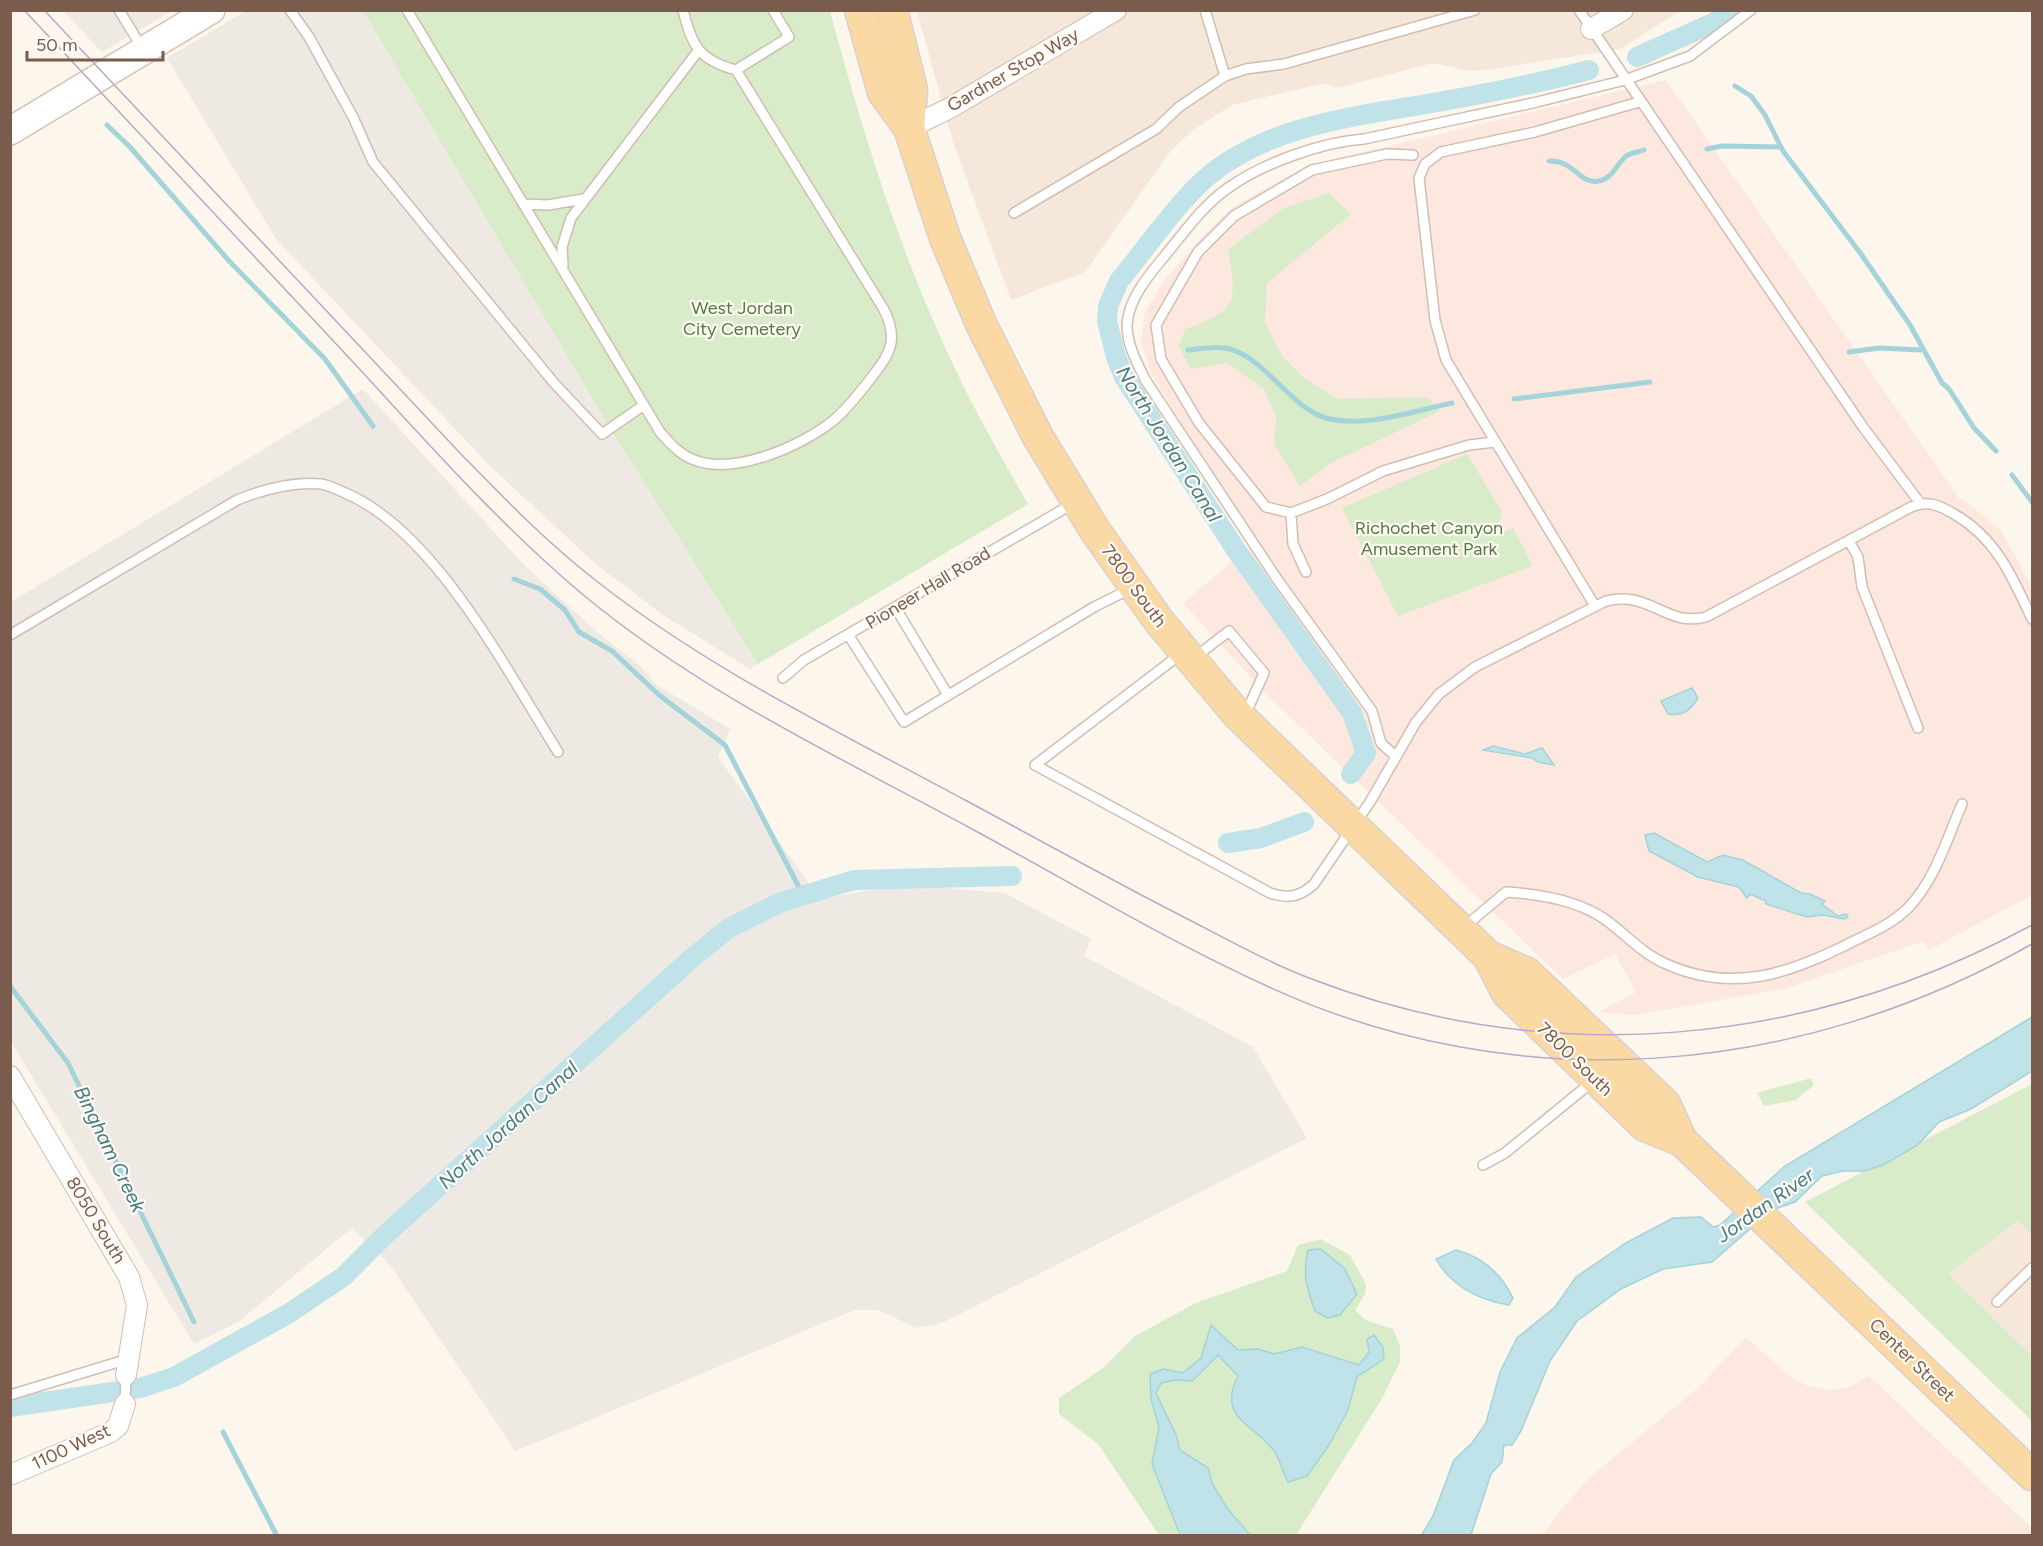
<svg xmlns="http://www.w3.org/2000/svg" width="2043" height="1546" font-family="Figtree,sans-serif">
<rect width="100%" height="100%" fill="#fdf6ec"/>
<path fill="#f5e8da" d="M917 11H1680L1620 49 1494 69 1469 71 1433 63 1338 88 1324 83 1232 105 1193 130 1170 152 1085 272 1011 300 953 142Z
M2019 1221 2030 1233 2032 1231V1356L1948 1274Z"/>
<path fill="#fde8e0" d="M1666 80 1959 498 1973 507 2002 532 2032 587V895L1929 950 1924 941 1784 989 1633 1015 1598 1012 1636 992 1615 954 1563 979 1263 691 1183 603 1254 543 1151 374 1141 341 1145 312 1163 282 1201 238 1234 206 1309 165Z
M1746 1337 1789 1376 1808 1386 1828 1390 1848 1388 1869 1376 2032 1528V1535H1543L1560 1511 1588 1479 1699 1387Z"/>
<path fill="#efe9e4" d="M63 11H172L102 52Z
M246 11H363L611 430 758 664 750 669 663 615 598 566 490 466 276 239 167 58Z
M363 389 527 568 596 631 640 666 657 685 730 729 718 757 820 899 888 887 946 888 1005 893 1091 939 1084 956 1253 1047 1307 1138 942 1323 916 1328 879 1310H855L515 1451 390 1265 352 1228 238 1322 194 1344 11 1042V602Z"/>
<path fill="#d8ecc9" d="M363 11H830C861 126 895 238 945 347 969 401 999 453 1028 504L758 664 611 430Z
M1328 193 1351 214 1267 283 1265 322 1283 357 1304 378 1338 399 1427 397 1440 411 1331 463 1300 486 1274 444 1276 417 1264 389 1227 363 1190 369 1179 346 1185 329C1238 309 1237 304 1228 249L1284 208Z
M1467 454 1502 512 1498 526 1503 532 1513 528 1533 566 1398 616 1342 508Z
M1811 1078 1814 1085 1796 1100 1764 1106 1757 1093Z
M2032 1084V1231L2030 1233 2018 1221 1948 1274 2032 1356V1421L1805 1202Z
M1321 1239 1350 1255 1366 1284 1365 1294 1355 1310 1365 1320 1393 1329 1400 1346V1362L1383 1397 1296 1535H1159L1098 1444 1059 1414V1398L1103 1368 1135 1336 1196 1303 1287 1271 1298 1245Z"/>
<path fill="#bfe3e8" stroke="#a5d3da" stroke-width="1.5" d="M1692 688 1698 698C1690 711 1683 716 1668 714L1661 701Z
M1493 746 1525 754 1542 748 1554 765 1538 762 1532 758 1483 750Z
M1654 833 1707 862 1723 855 1743 860 1801 893 1810 894 1825 901 1822 904 1838 916 1846 914 1848 917 1844 919 1823 915 1807 917 1766 904V901L1750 894 1747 898 1739 887 1698 877 1649 851 1645 835Z
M2032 1017V1071L1971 1109 1939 1122 1918 1145 1883 1165 1864 1171H1843L1822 1176 1795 1202 1772 1210 1712 1262 1663 1269 1621 1289 1577 1321 1550 1361 1521 1431 1512 1445H1504L1502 1462 1491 1474 1471 1535 1421 1536 1433 1516 1454 1460 1472 1443 1486 1423 1500 1372 1517 1338 1555 1307 1576 1277 1626 1243 1673 1218 1701 1217 1713 1227 1720 1225 1785 1166Z
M1321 1249 1345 1269 1357 1294 1340 1315 1328 1318 1315 1311C1307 1289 1302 1273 1308 1250Z
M1456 1250C1483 1257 1501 1273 1513 1298L1509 1305C1479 1300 1451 1286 1436 1259Z
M1211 1325 1238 1350 1258 1349 1274 1354 1302 1347 1359 1365 1369 1352 1367 1339 1374 1335 1383 1347 1384 1359 1357 1377 1348 1410 1329 1445 1307 1476 1288 1482C1283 1472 1280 1460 1274 1451 1255 1424 1216 1419 1238 1376L1218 1355 1192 1381 1176 1380 1161 1383 1156 1393 1176 1435 1180 1450 1208 1468 1213 1485 1227 1508 1250 1535H1180L1152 1464 1159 1427 1151 1399 1150 1374 1163 1369 1183 1373 1201 1358Z"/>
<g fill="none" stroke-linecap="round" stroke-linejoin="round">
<path stroke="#a5d3da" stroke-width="5" d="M1735 86 1751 96 1765 115 1783 151 1861 254 1910 325 1942 383 1949 389 1974 428 1996 451
M107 125 130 147 230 262 325 359 373 426
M1707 149 1722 146 1781 147
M1549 161C1575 160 1579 185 1599 181 1613 178 1616 165 1626 156 1631 153 1638 152 1644 150
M1188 350C1199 349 1213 346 1225 348 1264 354 1291 411 1330 419 1369 427 1414 411 1452 403
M1849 352 1879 348 1922 350
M1514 399 1650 382
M2012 475 2032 502
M514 579 540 589 565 610 579 632 612 651 659 695 725 745 803 895
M10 986 68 1063 194 1322
M223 1432 277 1536"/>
<path stroke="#bfe3e8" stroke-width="20" d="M1637 57 1713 23 1734 10
M1351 774 1366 753 1352 713 1236 550 1124 377 1116 357 1107 321 1108 306 1119 281C1145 250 1177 203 1207 177 1269 124 1360 116 1438 102 1489 93 1539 83 1589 70
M1228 843 1261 838 1304 822
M10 1407 140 1388 174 1377 288 1314 343 1277 385 1235 692 958 729 928 779 903 854 880 1012 876"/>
<g stroke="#d1beb0" stroke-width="12">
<path id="lane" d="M119 10 142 48
M290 10 309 37 353 117 373 162 554 383 602 434 644 405
M407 10 660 432C669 442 679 454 692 459 732 477 802 446 834 420 847 409 857 396 868 382 877 370 888 358 891 343 893 330 889 319 883 308L736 70C699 60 692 46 683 10
M1205 10 1225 76 1246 69 1284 64 1475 10
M1579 10 1863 427 1920 503
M736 70 789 37 773 10
M1413 155 1387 154 1312 170 1234 216 1198 252 1156 325 1161 359 1199 423 1266 507 1291 513 1327 499 1383 471 1469 445 1495 442
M524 204 548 205 583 199
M1014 213 1156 129 1179 107 1225 76
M563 266 562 247 571 218 698 51
M1291 513 1293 544 1306 572
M1849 541 1858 557 1862 587 1918 728
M1595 606 1446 360 1435 320 1419 178 1425 164 1441 152 1535 132 1639 102
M895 607 948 695
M10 635 237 500C264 489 292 481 321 484 328 485 336 489 343 492 434 529 506 670 558 752
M849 636 904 722 1094 607 1132 588
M1182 653 1035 765 1270 893C1288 899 1300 897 1314 884L1370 802 1416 722 1439 694 1475 667 1606 601C1650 590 1665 627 1706 617L1911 507C1927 500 1939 505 1954 514 1996 538 2012 576 2032 619
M1194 658 1229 631 1264 673 1245 715
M783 678 804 660 1074 503
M1395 756 1381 743 1372 711 1277 579 1146 381C1137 363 1127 345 1127 325 1128 300 1148 276 1163 258 1183 234 1202 206 1228 188 1263 163 1322 142 1364 139L1537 102 1625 80 1690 56 1751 10
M1463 928 1506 892C1539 894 1578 900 1606 920 1625 934 1642 953 1664 963 1733 995 1791 973 1854 941 1873 932 1893 923 1908 908 1935 880 1947 839 1962 804
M1483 1165 1505 1153 1592 1082
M1997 1302 2032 1268
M10 1395 128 1359
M125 1404 126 1375"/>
</g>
<g stroke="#d1beb0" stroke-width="22">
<path id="street" d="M1591 29 1623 10
M909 128 950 108 1116 10
M10 1076 129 1277 137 1305 126 1375
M10 1475 111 1432 118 1426 125 1404"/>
</g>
<g stroke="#d6c0b0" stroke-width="30">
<path id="secondary" d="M10 131 211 10"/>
</g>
<g stroke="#dad1cd" stroke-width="33">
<path id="primary" d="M860 10 883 92 909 128 945 238 982 326 1038 437 1094 529 1158 620 1237 714 1488 956 1507 993 1645 1126 1682 1141
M892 10 912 90 909 128
M1488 956 1527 973 1665 1104 1682 1141 2032 1475"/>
</g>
<use href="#lane" stroke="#fff" stroke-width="9"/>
<use href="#street" stroke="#fff" stroke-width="20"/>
<use href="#secondary" stroke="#fff" stroke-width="27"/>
<use href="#primary" stroke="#fbd9a5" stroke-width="30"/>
<path stroke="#b9a8c9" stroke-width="1.5" d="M24 10C133 128 243 245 353 362 426 441 498 523 581 593 698 691 839 757 972 829 1070 882 1167 941 1269 987 1518 1101 1797 1077 2032 944
M44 10 459 452C502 496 545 541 594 579 706 668 839 732 965 800 1034 837 1104 876 1174 912 1219 935 1263 960 1309 978 1550 1071 1806 1047 2032 925"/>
</g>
<g text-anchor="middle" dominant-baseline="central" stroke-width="4.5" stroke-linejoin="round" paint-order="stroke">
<g font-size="18" fill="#7a5c4d" stroke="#fffaf3">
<text transform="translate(1013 70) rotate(-30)">Gardner Stop Way</text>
<text transform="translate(1134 586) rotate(54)">7800 South</text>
<text transform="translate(928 588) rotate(-31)">Pioneer Hall Road</text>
<text transform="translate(1575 1059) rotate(44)">7800 South</text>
<text transform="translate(96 1220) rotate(59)">8050 South</text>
<text transform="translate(1912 1360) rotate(44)">Center Street</text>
<text transform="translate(71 1447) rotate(-25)">1100 West</text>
</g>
<g font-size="18" fill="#537a41" stroke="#fffaf3">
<text x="742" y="308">West Jordan<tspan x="742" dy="21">City Cemetery</tspan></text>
<text x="1429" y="528">Richochet Canyon<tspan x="1429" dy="21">Amusement Park</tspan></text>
</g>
<g font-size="20" font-style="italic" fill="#437c86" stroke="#fffaf3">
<text transform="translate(1169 444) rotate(58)">North Jordan Canal</text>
<text transform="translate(508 1125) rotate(-42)">North Jordan Canal</text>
<text transform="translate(110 1149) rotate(64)">Bingham Creek</text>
<text transform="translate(1765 1205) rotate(-35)">Jordan River</text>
</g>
</g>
<rect width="2043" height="1546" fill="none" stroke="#7a5c4d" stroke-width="24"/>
<path d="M27 51v9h136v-9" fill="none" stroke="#7a5c4d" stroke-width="3"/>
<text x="36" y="51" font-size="18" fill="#7a5c4d" stroke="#fffaf3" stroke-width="4.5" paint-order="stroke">50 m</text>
</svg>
